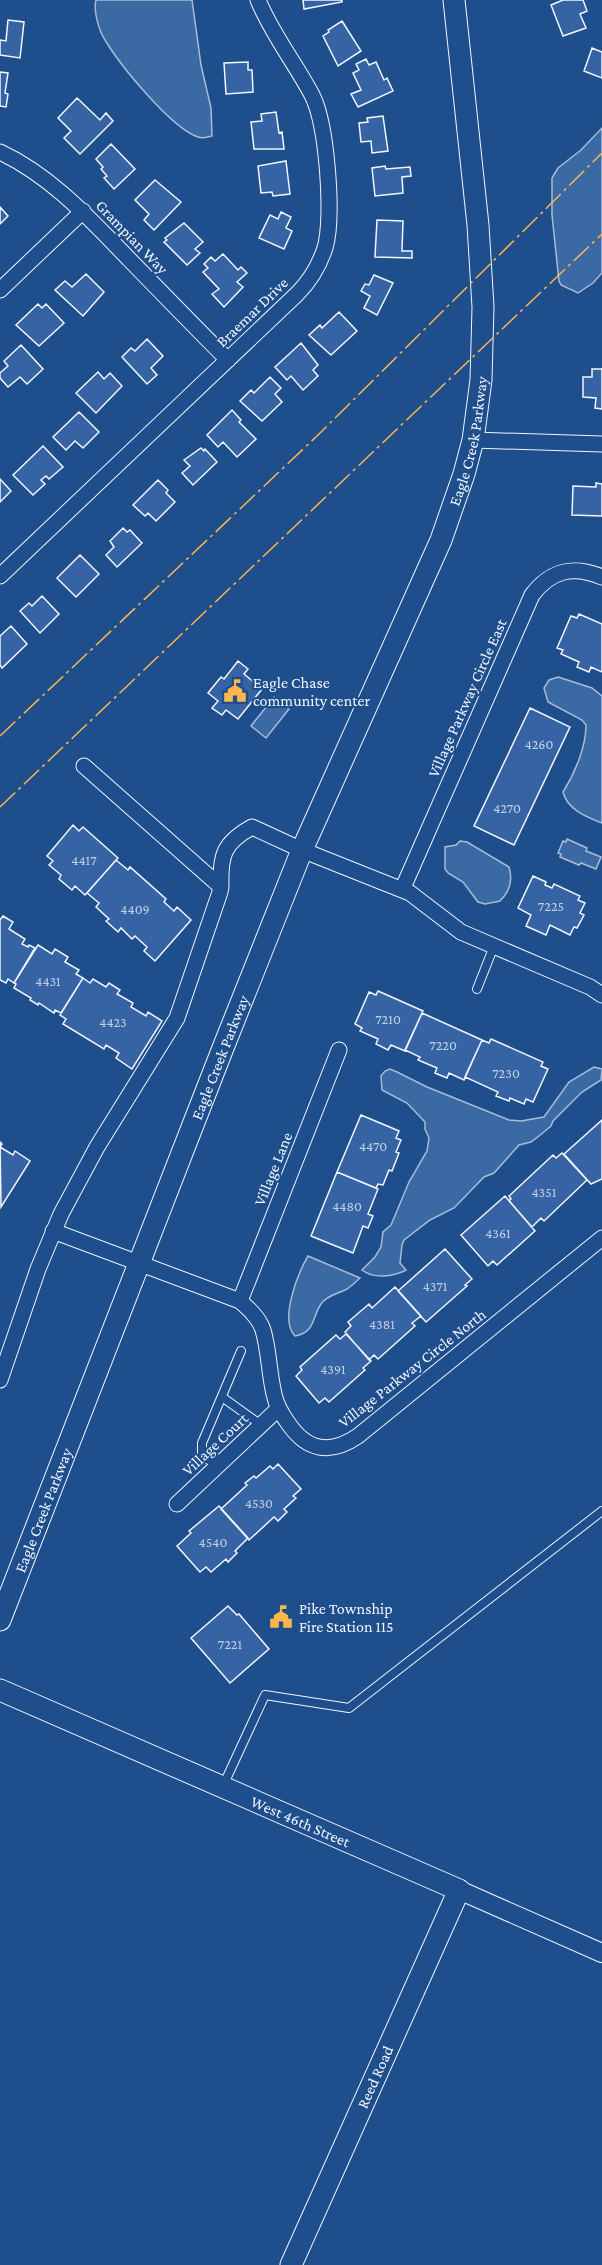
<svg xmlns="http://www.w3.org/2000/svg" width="602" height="2265" font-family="'Crimson Pro',serif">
<rect width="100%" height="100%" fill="#1f4e8c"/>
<path fill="#3b69a3" stroke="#a8bbd7" stroke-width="1.5" d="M96 0H192L201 65 211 108 212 136C207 137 203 139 198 137 171 128 120 65 105 40 99 31 93 10 96 0Z
M602 128V273L593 283 578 293 561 285 559 281 552 215V178L558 168 581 150Z
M558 677 592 688 602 696V823C586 817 567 809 563 792 575 773 586 747 586 725L582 720 548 702 544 688 549 680Z
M274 697 289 709 266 738 251 726Z
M567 839 587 848 586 851 601 857 596 869 581 863 579 865 560 857 561 854 558 853 563 841 566 842Z
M460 841 467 842 509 867C513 880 509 892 500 901L485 904 478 902 463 882 448 873 445 869V847L456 845Z
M594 1067 602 1069 601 1080 582 1092 553 1121 551 1126 539 1136 531 1142 519 1145 494 1173 484 1177 454 1208 430 1220 404 1240 402 1245 400 1263 406 1270C393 1277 373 1279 362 1270L375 1257 381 1247 383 1232 391 1225 409 1182 427 1151 429 1138 425 1129V1122L407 1103 382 1090 381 1076 385 1071 390 1069 397 1072 427 1087 509 1120 521 1121 544 1117 569 1082Z
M308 1256 360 1278C355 1282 350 1288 345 1290 337 1294 326 1296 321 1304 312 1317 315 1333 295 1336 279 1320 298 1273 308 1256Z"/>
<path fill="#3563a3" stroke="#f2f6ff" stroke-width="1.5" d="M303 0H342V2L304 9Z
M563 0H583L587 11 580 14 586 28 563 36 551 5Z
M8 20 24 22 20 58 0 55V40L6 41Z
M342 21 361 51 338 66 323 36 329 32 328 30Z
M592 48 602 52V78L584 71Z
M366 59 369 65 376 62 384 80 387 78 393 91 358 107 351 94 361 90 353 73 359 70 356 64Z
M248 62V70H252L253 92 226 94 224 63Z
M0 72 8 73 5 93 8 94 6 107 0 106Z
M77 98 100 120 106 113 113 121 80 154 64 138 71 131 58 118Z
M276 112 279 133 282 132 284 149H254L251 122 262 121 261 114Z
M383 116 388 151 372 153 371 141 361 142 359 123 368 122 367 118Z
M111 144 135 169 114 189 104 178 107 176 101 169 103 167 96 159Z
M286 161 290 194 273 196 272 192 261 193 258 166Z
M385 166 386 169 410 167 411 176 402 177 403 193 375 196 372 168Z
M155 180 181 202 154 230 144 220 149 214 135 200Z
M0 207 8 216 0 224Z
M281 212 291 217 286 228 292 231 284 249 259 238 270 215 278 219Z
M377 220 403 221 402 251H412V258L375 257Z
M184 223 203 242 195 249 200 253 187 265 164 242 167 240 165 238Z
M223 254 238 270 241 267 247 273 237 282 243 287 224 307 212 294 219 289 203 272 208 268 204 264 211 257 215 261Z
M86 274 104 292 83 316 55 290 65 281 72 287Z
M374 275 393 283 377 315 364 308 370 296 361 291 365 284 369 285Z
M38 304 42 308 46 304 64 323 39 346 16 325Z
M339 312 357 331 331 355 309 335 320 325 322 328Z
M147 339 163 356 151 368 157 375 147 384 122 357 131 348 135 351Z
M301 343 318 365 313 370 318 376 303 390 291 376 287 380 275 367Z
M21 345 43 369 27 384 20 377 8 387 0 378V373L8 366 4 361Z
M592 369H602V409L595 408 596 398 583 397V377H592Z
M98 372 104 379 110 373 122 386 96 413 76 393Z
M270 377 281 388 275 394 282 402 262 421 240 401 251 390 254 393Z
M232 410 241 420 239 422 256 439 237 457 223 442 218 447 207 435Z
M79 412 99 432 83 448 75 441 66 450 53 437Z
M43 446 63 467 49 479 46 476 41 480 45 484 33 495 13 475Z
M201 448 204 451 205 449 217 462 193 485 182 473 190 466 184 460Z
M0 479 11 491 0 502Z
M158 480 168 490 166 493 175 502 156 521 148 513 145 516 133 505Z
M596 483 602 484V516L572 515 573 486 596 487Z
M123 528 127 532 130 530 142 543 117 567 106 555 114 547 110 541Z
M80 555 99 574 76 597 57 578Z
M42 596 59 614 40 633 20 611 29 603 32 606Z
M579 614 602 624V672L591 667 589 672 577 667 579 662 561 654 563 650 557 648 571 616 577 618Z
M11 626 27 644 2 668 0 665V636Z
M238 661 248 669 244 674 262 689 238 719 226 710 222 715 212 708 218 701 208 693 221 677 224 679Z
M530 708 570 727 514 845 474 826Z
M73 825 79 831 83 827 118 858 85 895 75 886 72 890 59 879 61 875 49 865 53 861 47 856Z
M116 860 128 870 130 867 166 899 164 902 174 911 177 907 191 920 155 961 144 951 147 947 135 936 132 939 121 928 118 932 106 921 109 919 96 907 99 903 87 893Z
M533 876 546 882 545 885 552 888 554 884 580 896 578 900 585 903 580 913 584 915 577 928 574 927 570 935 550 925 546 935 526 926 531 915 518 908Z
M3 916 13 922 9 929 25 939 22 944 28 947 29 945 35 948 14 983 8 979 6 983 0 980V920Z
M38 945 52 954 55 949 68 957 65 962 79 970 76 974 83 978 61 1013 55 1010 54 1013 39 1003 38 1005 30 1000 31 998 14 988 16 984 14 983Z
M83 978 90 983 93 979 106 987 109 983 120 990 117 994 133 1003 131 1007 146 1016 148 1012 162 1021 132 1069 116 1058 119 1053 106 1045 104 1049 63 1024 66 1019 60 1015Z
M378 991 423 1011 405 1051 391 1045 388 1050 376 1044 378 1039 360 1031 362 1028 355 1024 369 992 376 995Z
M422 1013 482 1040 464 1080 449 1073 447 1078 435 1073 437 1068 418 1060 420 1057 405 1050Z
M491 1039 543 1062 541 1066 548 1069 533 1102 526 1099 524 1104 510 1098 509 1101 496 1096 498 1092 465 1077 482 1040 489 1043Z
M361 1115 399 1131 396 1138 401 1140 396 1152 399 1153 392 1171 389 1170 383 1185 378 1184 376 1188 337 1172Z
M602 1120V1179L591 1184 564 1154Z
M0 1142 2 1144 0 1147 13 1155 15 1151 30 1161 1 1207Z
M562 1153 587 1180 544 1221 541 1218 532 1227 509 1201 511 1199 509 1196 553 1155 556 1158Z
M337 1172 378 1189 368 1214 373 1216 368 1228 363 1226 353 1253 311 1236Z
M505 1196 535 1231 497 1265 493 1261 488 1266 461 1235Z
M445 1249 472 1279 465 1285 467 1286 426 1322 398 1291Z
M395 1287 421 1316 412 1323 415 1326 378 1359 374 1355 369 1360 345 1332 351 1326 348 1322 369 1304 372 1308Z
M346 1334 371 1361 363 1368 365 1370 329 1402 325 1398 319 1403 296 1376 302 1370 300 1367 336 1335 340 1339Z
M278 1464 301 1489 293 1496 296 1498 284 1509 287 1512 278 1521 274 1517 249 1540 221 1509 247 1485 245 1483 254 1476 256 1478 270 1466 273 1469Z
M219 1506 248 1538 235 1551 237 1553 228 1562 226 1559 211 1572 206 1567 200 1572 177 1546 191 1533 189 1531Z
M228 1606 237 1615 239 1614 269 1649 230 1683 191 1638Z"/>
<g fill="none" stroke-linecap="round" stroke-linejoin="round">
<g stroke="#f2f6ff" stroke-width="10">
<path id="service" d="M477 989 494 946
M222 1397 261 1425
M217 1467 202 1454V1443L241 1351
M223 1786 265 1695 349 1708 602 1511"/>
</g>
<g stroke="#f2f6ff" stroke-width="17">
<path id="minor" d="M0 152C51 176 89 218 127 257 161 292 194 326 228 360
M0 290 83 211
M473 440 602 444
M0 576 297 294C310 281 319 266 325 248 334 217 327 124 312 95 295 63 272 34 258 0
M221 887C220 856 223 843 252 827L302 850 410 893 461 932 590 987 602 995
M402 890 532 595C551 570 573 565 602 577
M53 1231 240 1301C249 1309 259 1318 263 1330 269 1350 269 1373 274 1394 276 1405 281 1413 288 1423 307 1451 330 1455 358 1436L602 1238
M240 1301 339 1050
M0 1380 38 1269 61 1214 97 1147 177 1018 220 892 221 887 84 766
M177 1504 278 1409"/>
</g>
<g stroke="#f2f6ff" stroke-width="20">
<path id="tertiary" d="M459 1890 602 1953"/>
</g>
<g stroke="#f2f6ff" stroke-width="23">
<g id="secondary">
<path id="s1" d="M0 1620 221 1053 302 850 441 540 464 474 473 440 481 380 483 307 478 225 454 0"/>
<path id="s2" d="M0 1690 459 1890 291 2265"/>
</g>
</g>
<use href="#service" stroke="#1f4e8c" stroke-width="8"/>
<use href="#minor" stroke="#1f4e8c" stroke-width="15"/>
<use href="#tertiary" stroke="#1f4e8c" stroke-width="18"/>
<use href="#secondary" stroke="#1f4e8c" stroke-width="21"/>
<path stroke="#ffb74d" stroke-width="1.5" stroke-dasharray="21 4.5 3 4.5" stroke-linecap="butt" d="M0 736 317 436 602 153
M0 807 602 234"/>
</g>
<defs>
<g id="civic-bare" transform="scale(1.8)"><path d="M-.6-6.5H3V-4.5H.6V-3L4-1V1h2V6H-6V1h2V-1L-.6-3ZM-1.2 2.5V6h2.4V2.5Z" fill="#ffb74d" stroke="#1f4e8c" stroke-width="2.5" paint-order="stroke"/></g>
</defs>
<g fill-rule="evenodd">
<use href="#civic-bare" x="235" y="691"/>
<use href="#civic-bare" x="281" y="1617"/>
</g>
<g text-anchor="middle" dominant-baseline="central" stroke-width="4.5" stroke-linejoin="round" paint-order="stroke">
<g font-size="14" fill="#c3d1e8">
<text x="539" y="744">4260</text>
<text x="507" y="808">4270</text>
<text x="84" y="860">4417</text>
<text x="551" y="906">7225</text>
<text x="135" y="909">4409</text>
<text x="48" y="981">4431</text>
<text x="388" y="1019">7210</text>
<text x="113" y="1022">4423</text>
<text x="443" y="1045">7220</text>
<text x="506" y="1073">7230</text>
<text x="373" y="1146">4470</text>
<text x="544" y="1192">4351</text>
<text x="347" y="1206">4480</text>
<text x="498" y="1233">4361</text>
<text x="435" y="1286">4371</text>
<text x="382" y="1324">4381</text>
<text x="333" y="1369">4391</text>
<text x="259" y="1503">4530</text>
<text x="213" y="1542">4540</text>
<text x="230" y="1644">7221</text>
</g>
<g font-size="16" fill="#f2f6ff" stroke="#1f4e8c">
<text transform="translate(132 237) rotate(46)">Grampian Way</text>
<text transform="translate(252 312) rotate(-44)">Braemar Drive</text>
<text stroke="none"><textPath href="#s1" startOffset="1270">Eagle Creek Parkway</textPath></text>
<text transform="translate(467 698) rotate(-66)">Village Parkway Circle East</text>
<text stroke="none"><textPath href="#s1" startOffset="604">Eagle Creek Parkway</textPath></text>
<text transform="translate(273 1169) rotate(-68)">Village Lane</text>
<text transform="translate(412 1368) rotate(-38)">Village Parkway Circle North</text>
<text transform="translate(215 1444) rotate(-43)">Village Court</text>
<text stroke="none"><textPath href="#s1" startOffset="118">Eagle Creek Parkway</textPath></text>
<text stroke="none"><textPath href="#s2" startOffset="328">West 46th Street</textPath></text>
<text transform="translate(375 2077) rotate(-66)">Reed Road</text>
</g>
<g font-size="16" fill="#f2f6ff" stroke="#1f4e8c" text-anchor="start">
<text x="253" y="682">Eagle Chase<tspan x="253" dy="18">community center</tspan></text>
<text x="299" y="1608">Pike Township<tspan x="299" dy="18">Fire Station 115</tspan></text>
</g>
</g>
</svg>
